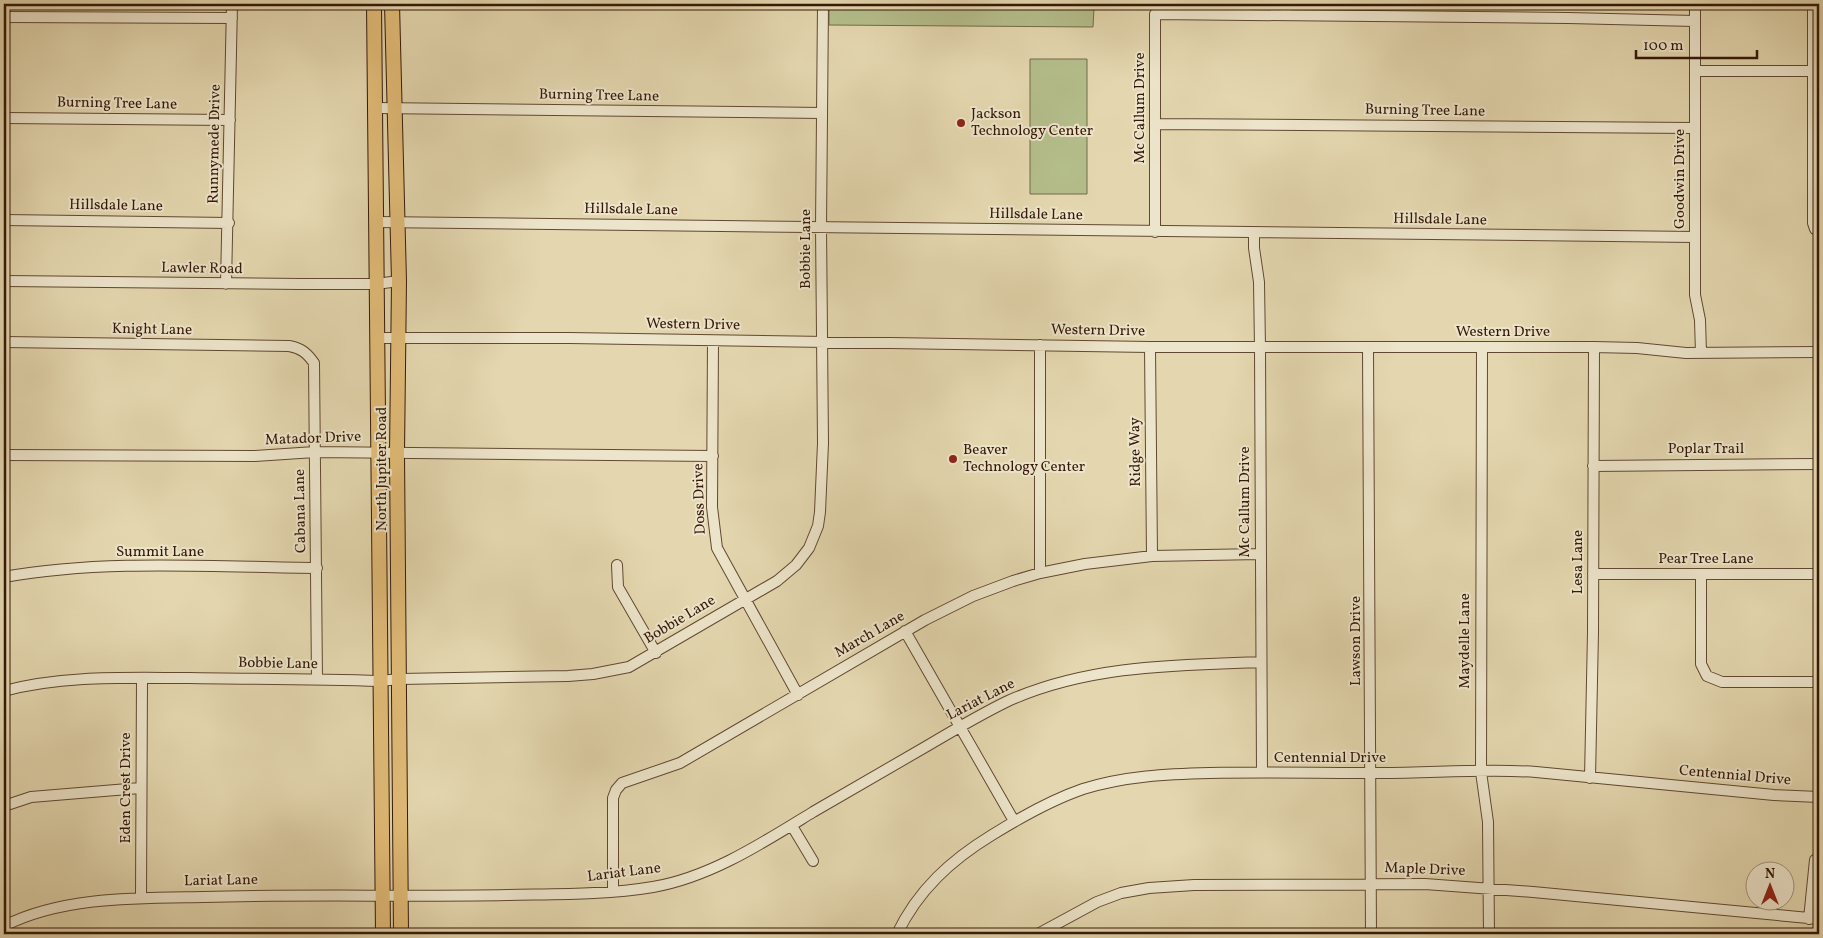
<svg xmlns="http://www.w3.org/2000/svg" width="1823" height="938" font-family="Vollkorn,serif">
<rect width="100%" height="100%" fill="#e4d7af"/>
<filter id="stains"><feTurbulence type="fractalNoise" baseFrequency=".004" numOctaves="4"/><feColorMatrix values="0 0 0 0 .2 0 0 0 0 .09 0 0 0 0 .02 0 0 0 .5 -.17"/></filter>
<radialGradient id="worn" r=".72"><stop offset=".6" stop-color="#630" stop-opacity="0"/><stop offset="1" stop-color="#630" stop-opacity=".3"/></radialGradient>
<path fill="#b4be8b" stroke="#746b4a" d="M829 4H1281V7L1094 8 1093 27 829 25Z
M1030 59H1087V194H1030Z"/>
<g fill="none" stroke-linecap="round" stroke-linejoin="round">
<g stroke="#614832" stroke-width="12">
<path id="minor" d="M1695 4V295L1700 320 1701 353
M1813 4V223L1815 229 1819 230
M1286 15V4
M4 17 232 18
M1695 71H1813
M376 108 822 113
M4 118 230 120
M1155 124 1695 128
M4 220 229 223
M376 222 1695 237
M1155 232V14L1568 18 1695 21
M1254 233V248L1259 282 1260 348 1262 772
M4 281 300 284H376L399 281
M226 284 232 4
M377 338H569L1150 347H1594L1637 348 1686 353 1819 352
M713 341 712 507 717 548 798 695
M4 342 289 346C301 348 307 353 314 363L317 679
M1040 345V573
M1150 347 1152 556
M1368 348 1371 934
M1482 348 1481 772 1488 822 1489 934
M4 455 255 456 315 452 713 456
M1593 466 1819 464
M617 565 618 587 656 653
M1593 574H1819
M1701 574V664L1707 676 1722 682H1819
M4 577C105 559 214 567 317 568
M905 631 1014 821
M4 691C63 675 128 678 189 678 253 679 316 679 380 681L400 679 568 676 593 674 629 667 777 581 796 565 809 548 818 526 820 512 823 443 821 227 823 4
M1590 778 1593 632 1594 347
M4 806 31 797 140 788
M792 826 813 861
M613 892V798L616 790 622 783 680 763 925 620 973 596 1013 581 1040 573 1085 564 1152 556 1260 554
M141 898 142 678
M1809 919 1815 860
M4 926C63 896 139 898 204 897 305 894 407 897 508 895 556 894 605 895 653 887 711 877 764 842 813 812 851 790 889 768 927 746 954 730 981 714 1008 701 1088 665 1176 665 1261 662
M897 934C918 890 951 860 992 835 1021 817 1051 800 1083 789 1125 776 1167 774 1210 773 1263 772 1316 773 1369 773 1424 774 1482 768 1536 772L1774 795 1819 797
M1038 934 1097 902 1121 893 1149 888 1194 885 1425 884 1533 892 1819 919"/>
</g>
<g stroke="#351808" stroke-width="16">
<path id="major" d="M374 4 383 934
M392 4 399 281 397 453 401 934"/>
</g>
<use href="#minor" stroke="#ede5cb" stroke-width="10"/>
<use href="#major" stroke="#e2bc78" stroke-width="14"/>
</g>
<g fill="#8f2418" stroke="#ede5cb" stroke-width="2">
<circle cx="961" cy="123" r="5"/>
<circle cx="953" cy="459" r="5"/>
</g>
<g text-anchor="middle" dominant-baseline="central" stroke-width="4" stroke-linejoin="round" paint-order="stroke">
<g font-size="15" fill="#351808" stroke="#ede5cb">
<text transform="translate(599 96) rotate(1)">Burning Tree Lane</text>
<text transform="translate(117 104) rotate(1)">Burning Tree Lane</text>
<text transform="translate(1140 108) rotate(-90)">Mc Callum Drive</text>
<text transform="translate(1425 111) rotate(1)">Burning Tree Lane</text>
<text transform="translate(215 144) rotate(-89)">Runnymede Drive</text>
<text transform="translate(1680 179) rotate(-90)">Goodwin Drive</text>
<text transform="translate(116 206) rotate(1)">Hillsdale Lane</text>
<text transform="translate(631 210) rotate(1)">Hillsdale Lane</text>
<text transform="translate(1036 215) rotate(1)">Hillsdale Lane</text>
<text transform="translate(1440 220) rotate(1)">Hillsdale Lane</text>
<text transform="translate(806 249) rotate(-90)">Bobbie Lane</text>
<text transform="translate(202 269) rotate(1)">Lawler Road</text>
<text transform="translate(693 325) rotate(1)">Western Drive</text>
<text transform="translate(152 330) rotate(1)">Knight Lane</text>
<text transform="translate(1098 331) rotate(1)">Western Drive</text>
<text x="1503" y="332">Western Drive</text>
<text transform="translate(313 439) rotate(-2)">Matador Drive</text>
<text x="1706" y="449">Poplar Trail</text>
<text transform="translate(1136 452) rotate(-91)">Ridge Way</text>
<text transform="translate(382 469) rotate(-90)">North Jupiter Road</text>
<text transform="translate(700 499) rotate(-92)">Doss Drive</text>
<text transform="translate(1245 502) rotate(-90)">Mc Callum Drive</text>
<text transform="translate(301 511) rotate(-91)">Cabana Lane</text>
<text x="160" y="552">Summit Lane</text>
<text x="1706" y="559">Pear Tree Lane</text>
<text transform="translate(1578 562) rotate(-90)">Lesa Lane</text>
<text transform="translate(680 620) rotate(-31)">Bobbie Lane</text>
<text transform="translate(870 635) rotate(-30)">March Lane</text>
<text transform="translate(1356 641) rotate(-90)">Lawson Drive</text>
<text transform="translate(1465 641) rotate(-90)">Maydelle Lane</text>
<text transform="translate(278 664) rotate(1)">Bobbie Lane</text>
<text transform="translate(981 700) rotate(-27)">Lariat Lane</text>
<text x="1330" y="758">Centennial Drive</text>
<text transform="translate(1735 776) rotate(5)">Centennial Drive</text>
<text transform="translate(126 788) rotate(-90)">Eden Crest Drive</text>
<text transform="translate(1425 870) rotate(2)">Maple Drive</text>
<text transform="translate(624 873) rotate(-7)">Lariat Lane</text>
<text transform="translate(221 881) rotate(-1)">Lariat Lane</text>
</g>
<g font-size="15" fill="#351808" stroke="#ede5cb" text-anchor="start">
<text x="971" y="114">Jackson<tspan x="971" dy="17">Technology Center</tspan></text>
<text x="963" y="450">Beaver<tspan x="963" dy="17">Technology Center</tspan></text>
</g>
</g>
<rect width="1823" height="938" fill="none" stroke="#e4d7af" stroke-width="20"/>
<rect x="5" y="5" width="1813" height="928" fill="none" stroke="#351808" stroke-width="2.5"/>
<rect x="10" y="10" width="1803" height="918" fill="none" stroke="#351808"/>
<g transform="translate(1770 886)"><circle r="24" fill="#ede5cb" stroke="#a3937d"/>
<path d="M0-4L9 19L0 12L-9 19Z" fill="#8f2418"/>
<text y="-8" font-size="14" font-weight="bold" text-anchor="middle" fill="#351808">N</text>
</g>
<path d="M1636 50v8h121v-8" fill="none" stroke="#351808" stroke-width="2.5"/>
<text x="1643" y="50" font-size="15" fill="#351808" stroke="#ede5cb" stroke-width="4" paint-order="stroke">100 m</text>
<rect width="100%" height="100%" filter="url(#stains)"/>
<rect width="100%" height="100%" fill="url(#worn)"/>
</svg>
